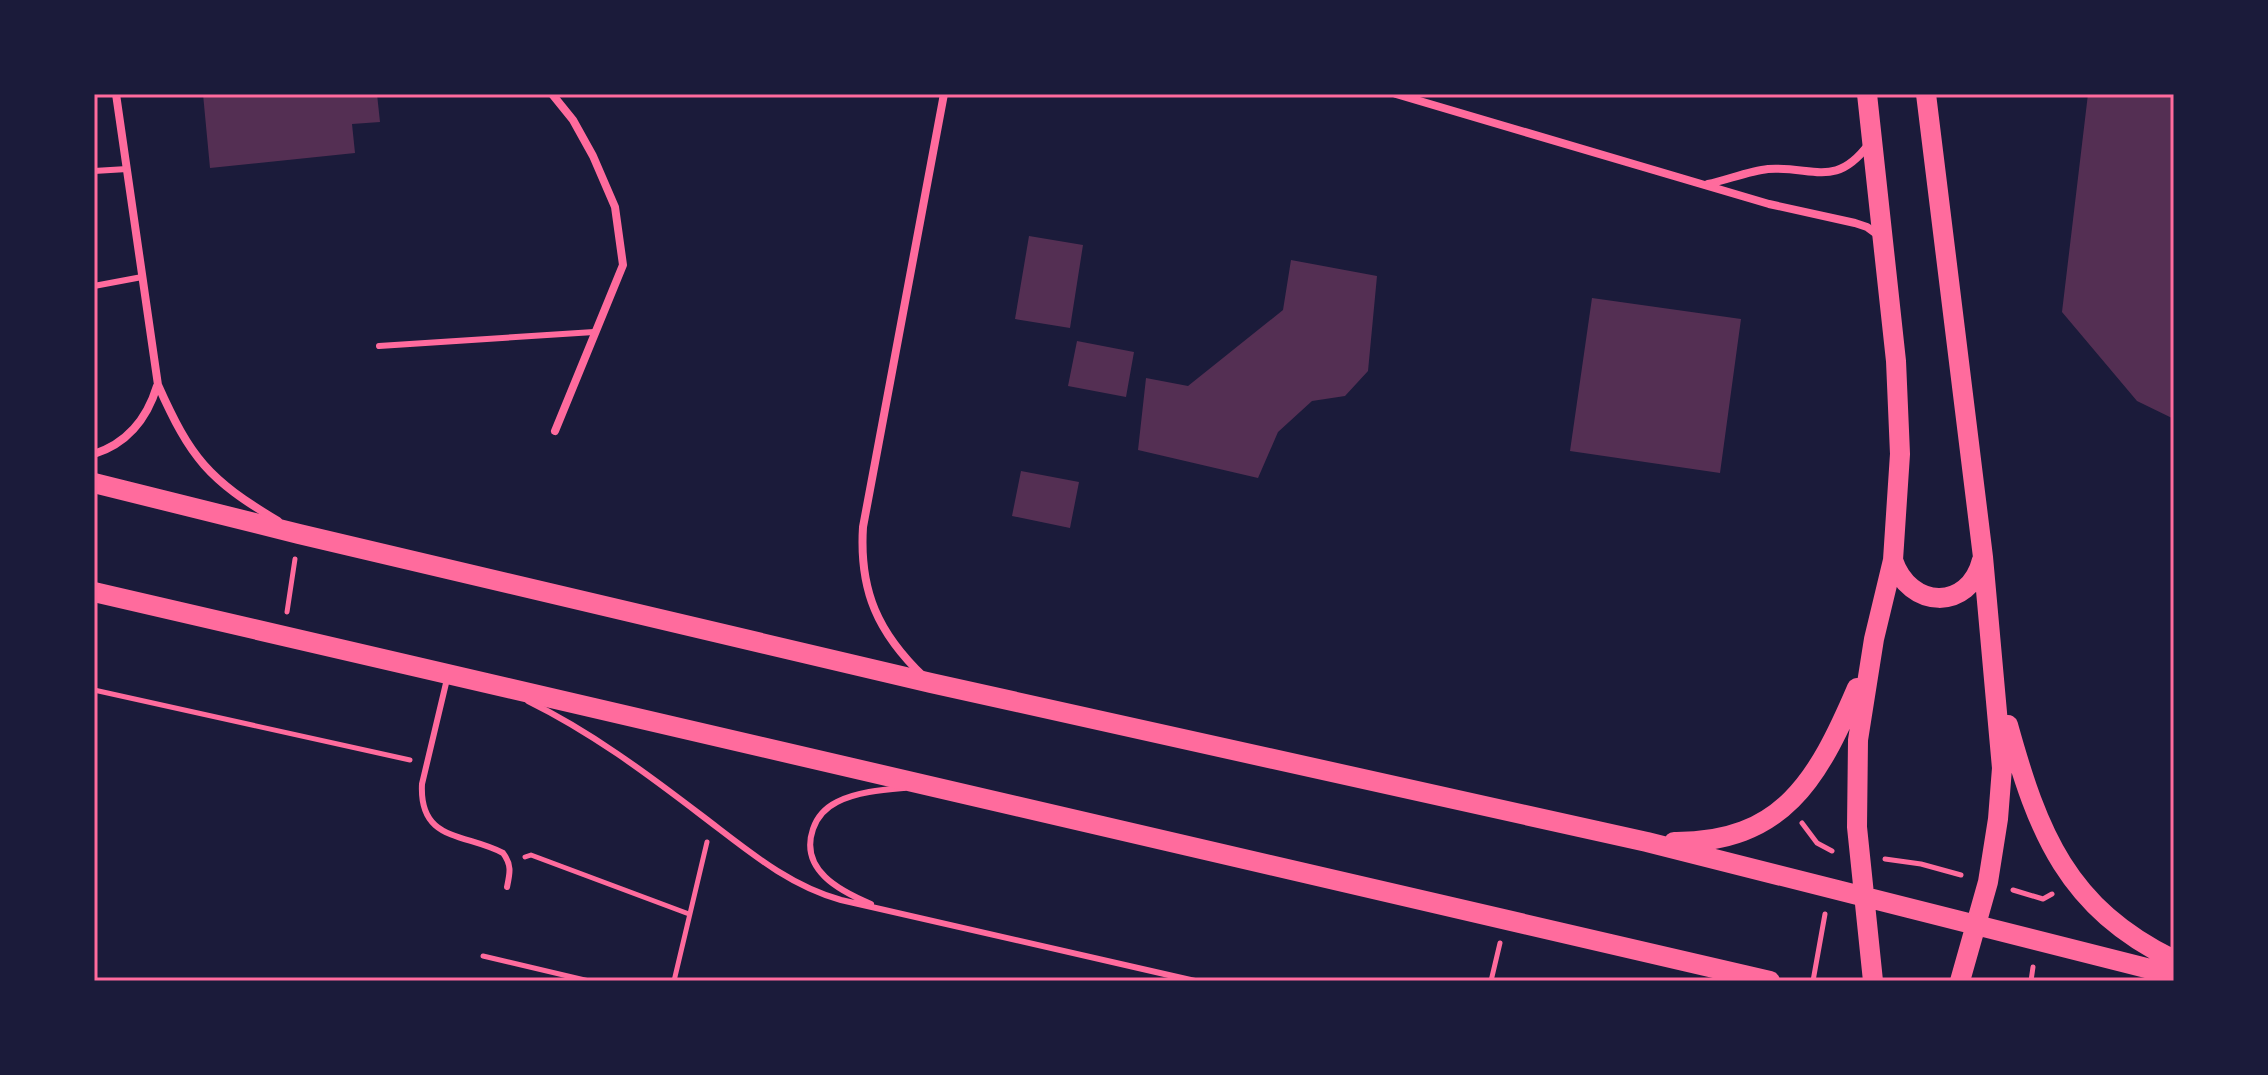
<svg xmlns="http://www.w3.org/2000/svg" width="2268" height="1075" font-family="'Roboto Condensed',sans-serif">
<rect width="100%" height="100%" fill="#1b1b3a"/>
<path fill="#542f53" d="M203 94H377L380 122 352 124 355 153 210 168Z
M2088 94H2174V419L2137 401 2062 312Z
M1029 236 1083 245 1070 328 1015 319Z
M1291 260 1377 276 1368 371 1345 396 1312 401 1278 432 1258 478 1138 450 1146 378 1188 386 1283 310Z
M1592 298 1741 319 1720 473 1570 451Z
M1077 341 1134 352 1126 397 1068 386Z
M1021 471 1079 482 1070 528 1012 516Z"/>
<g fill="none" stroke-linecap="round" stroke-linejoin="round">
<path stroke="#ff6b9d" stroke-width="5" d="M287 612 295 559
M94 690 410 760
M1802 823 1817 843 1832 851
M525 857 531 855 689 914
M1885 859 1921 864 1961 875
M2013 890 2043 899 2052 894
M483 956 589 981
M674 981 707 842
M1491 981 1500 943
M1813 981 1825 914
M2031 981 2033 967"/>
<path stroke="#ff6b9d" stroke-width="6" d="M94 171 127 169
M94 286 142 277
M379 346 594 332
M447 679 422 784C419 842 465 833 503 853 512 865 510 873 507 887
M528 701C591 732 646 773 701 815 746 849 787 885 841 900L1195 981
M871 904C840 891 799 870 813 829 817 817 825 808 837 802 857 792 881 790 904 788"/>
<path stroke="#ff6b9d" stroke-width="8" d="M116 94 158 385C191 459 208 479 278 521
M552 94 573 120 593 156 615 207 623 265 555 431
M1396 94 1769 204 1855 223 1867 227 1878 235
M1708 184C1727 180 1749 171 1768 169 1814 166 1835 189 1869 144
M94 454C128 443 147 419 157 386
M924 677C878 633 859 591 863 527L944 94"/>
<path stroke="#ff6b9d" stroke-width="20" d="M1867 94 1896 361 1900 454 1893 560 1874 639 1858 740 1857 827 1873 981
M1926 94 1983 557 2002 768 1998 819 1988 882 1960 981
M94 483 299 534 931 683 1647 842 2174 975
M1893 560C1909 609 1969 612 1982 560
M94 592 1770 981
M2008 725C2038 833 2067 908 2174 960
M1674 842C1783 843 1818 779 1857 688"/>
</g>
<rect width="2268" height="1075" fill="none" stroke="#1b1b3a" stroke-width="192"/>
<rect x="96" y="96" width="2076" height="883" fill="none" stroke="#ff6b9d" stroke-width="3"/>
</svg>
